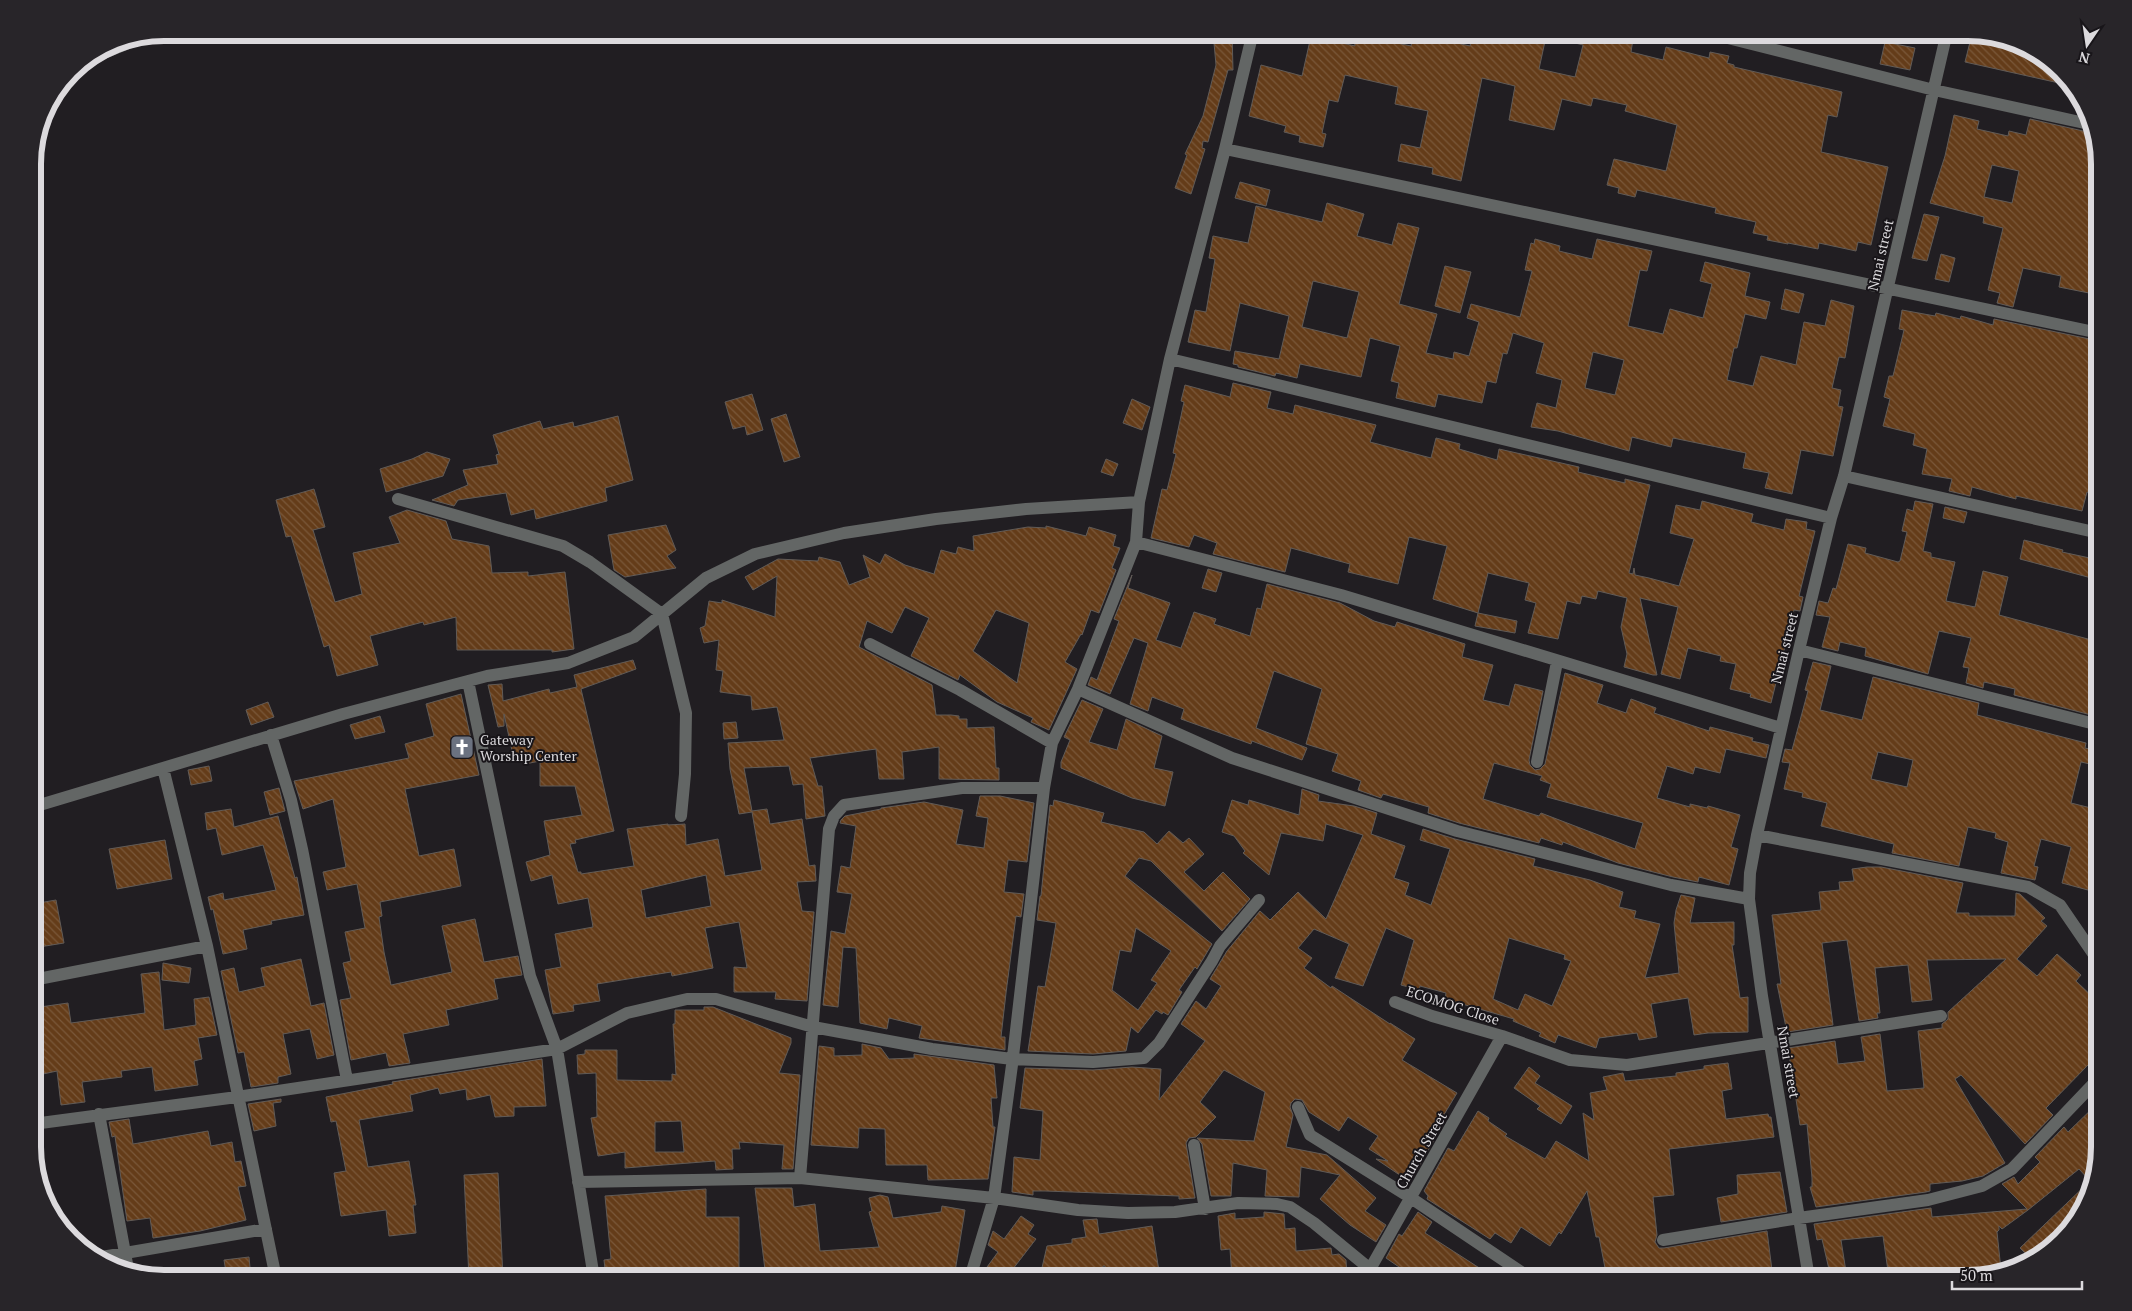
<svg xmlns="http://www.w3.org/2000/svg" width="2132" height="1311" font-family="'PT Serif',serif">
<defs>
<pattern id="building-back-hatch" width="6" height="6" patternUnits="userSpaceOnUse" patternTransform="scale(1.25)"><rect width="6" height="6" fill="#643c19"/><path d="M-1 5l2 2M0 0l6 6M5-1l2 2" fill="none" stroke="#7a583a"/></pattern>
</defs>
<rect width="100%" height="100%" fill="#211e22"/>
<path fill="url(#building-back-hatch)" stroke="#615b57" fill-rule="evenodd" d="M1213 32H1232L1233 70H1228L1208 142 1203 141 1202 148 1205 149 1191 194 1175 188 1187 155 1185 154 1203 116 1216 65Z
M1354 32H1383V40L1411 46 1414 33 1470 46 1473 32H1547L1539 69 1575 77 1583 45 1552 37 1553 32H1601L1633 39 1631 52 1663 60 1666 47 1709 58 1710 52 1729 56 1727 63 1734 65V67L1842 92 1837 117 1828 115 1821 152 1888 167 1871 245 1858 242 1856 251 1819 243 1818 249 1788 243V244L1767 240 1768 236 1753 233 1756 222 1715 213 1716 208 1637 190 1635 197 1618 193 1619 188 1607 185 1614 159 1666 171 1677 125 1625 111 1627 105 1593 98 1591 106 1562 99 1554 130 1509 120 1515 86 1482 78 1461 181 1432 174 1433 168 1398 161 1401 144 1420 148 1428 111 1395 104 1398 87 1345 75 1338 102 1329 100 1322 133 1326 134 1323 147 1299 142 1300 136 1284 132 1286 126 1249 116 1261 65 1302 76 1311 36 1355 46Z
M1972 34 2034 50 2068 85 1965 62Z
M1885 42 1915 48 1910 70 1880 64Z
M1954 115 1979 121 1977 129 2008 136 2009 131 2026 135 2030 119 2092 133 2096 146 2093 161 2099 162V295L2059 287 2061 276 2023 268 2013 307 1997 303 2000 293 1988 290 2003 228 1983 223 1984 217 1930 203 1945 156ZM1992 165 2019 171 2012 203 1984 197Z
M1240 182 1270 190 1266 206 1235 198Z
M1327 203 1364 214 1357 236 1392 245 1398 223 1419 228 1399 304 1437 314 1426 353 1453 359 1454 352 1469 356 1479 322 1467 318 1471 304 1520 317 1532 271 1525 270 1531 243 1534 244 1535 239 1560 246 1559 251 1592 259 1597 239 1652 251 1647 271 1640 270 1628 326 1663 334 1670 309 1703 318 1712 284 1700 281 1705 262 1750 273 1745 296 1770 302 1766 319 1745 314 1737 348H1734L1727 380 1753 386 1761 356 1796 365 1804 322 1825 326 1831 300 1854 306 1845 358 1839 357 1832 388 1841 390 1838 406 1843 407 1833 456 1801 450 1792 494 1765 488 1769 473 1743 468 1746 453 1673 438 1671 447 1632 437 1629 451 1558 431 1531 427 1537 403 1556 408 1562 380 1536 373 1544 343 1513 333 1507 354 1503 353 1496 383 1487 381 1482 403 1438 394 1435 407 1396 398 1399 383 1391 381 1400 346 1370 338 1361 377 1300 364 1297 378 1276 373 1275 376 1238 367V365L1233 364 1235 351 1279 359 1289 316 1240 303 1230 351 1188 342 1195 310 1206 312 1215 259 1209 258 1213 236 1248 243 1256 206 1322 222ZM1313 281 1359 292 1347 338 1302 327ZM1593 352 1624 360 1615 395 1585 388Z
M1924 214 1939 217 1927 261 1912 258Z
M1941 254 1955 258 1949 282 1935 279Z
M1445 266 1471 272 1460 313 1435 306Z
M1785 289 1804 294 1799 313 1781 309Z
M1902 310 1935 316 1936 313 1960 319 1961 316 1993 325 1994 319 2099 341V495L2087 492 2082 511 2016 496V499L1972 487 1970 496 1949 491 1952 479 1922 474 1927 449 1913 445 1915 434 1883 426 1890 399 1884 397 1889 376H1893L1904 330 1899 329Z
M1233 383 1271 392 1267 408 1293 414 1295 405 1376 425 1370 442 1431 458 1436 438 1460 444 1459 449 1497 460 1499 449 1579 467 1578 472 1625 483V479L1650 485 1629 573 1633 574 1634 568 1635 575 1649 578 1679 586 1694 539 1670 533 1676 505 1700 510 1702 501 1753 514 1751 522 1784 530 1786 519 1807 522 1806 529 1815 531 1799 596 1803 597 1800 611 1794 610 1771 703 1750 697 1751 694 1730 689 1736 664 1720 661 1721 656 1688 648 1680 679 1661 674 1678 607 1640 598 1657 675H1653L1624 667 1627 654 1621 627 1627 598 1598 591 1596 599 1582 596 1580 604 1567 601 1558 639 1528 633 1536 603 1525 600 1529 583 1488 573 1478 613 1433 599 1447 546 1409 537 1398 584 1348 572 1350 564 1291 548 1285 572 1213 554 1217 543 1194 535 1189 547 1151 538 1162 489 1167 490 1176 454 1173 453 1184 402 1181 401 1185 385 1230 397Z
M752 394 763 430 747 435 745 426 733 429 725 402Z
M1132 399 1150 407 1142 430 1123 423Z
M786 414 800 457 784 462 771 419Z
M618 416 633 480 605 488 607 501 536 519 534 509 511 515 506 493 458 500 454 506 432 500 468 485 463 470 498 464 496 455 499 454 493 435 540 421 543 429 573 422 574 427Z
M427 452 450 459 443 476 386 492 380 469 412 459Z
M1106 459 1118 464 1113 476 1101 472Z
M314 489 325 527 313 530 335 602 362 594 353 553 400 543 389 517 407 510 446 521 452 539 489 546 492 573 528 572V576L565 572 574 649 552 652V650H457L456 617 424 625 423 622 370 636 378 665 337 676 329 645 324 647 291 536 286 537 276 500Z
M1915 501 1933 504 1923 551 1931 553V557L1955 562 1946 601 1975 607 1983 571 2008 577 1999 615 2099 642V717L2014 695 2015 689 1984 682 1983 688 1966 683 1969 668 1963 667 1971 638 1939 631 1928 674 1865 656 1866 648 1840 642 1838 651 1822 647 1830 617 1816 615 1819 601 1828 603 1833 588 1836 589 1848 544 1866 548 1865 553 1898 562 1900 561 1907 532 1902 531 1907 509 1913 511Z
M1945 507 1967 512 1964 523 1943 518Z
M666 525 676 550 667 556 676 568 625 577 614 570 608 535Z
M1046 526 1086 536 1089 527 1116 535 1113 546 1120 548 1112 568 1116 570 1099 613 1091 610 1082 635 1081 634 1065 662 1077 669 1049 730 1031 722 1033 718 997 702 960 675 958 680 911 656 929 618 905 607 892 633 867 621 859 647 932 685 936 715H951L959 716V719H967V728L994 727 996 768H999V780L939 779V747L902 752 904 779H879L876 749 810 758 818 786H822L825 816 806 819 803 784 793 785 789 766 744 768 752 811 767 809 770 824 802 819 809 866 815 865 816 881 797 882 802 911 814 912 807 1001 775 999 776 992H734V967L747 968 739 922 705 928 713 968 672 976 671 972 597 984 600 1001 573 1005 574 1011 553 1014 545 970 561 967 555 934 593 927 588 898 558 904 552 875 531 881 526 862 550 855 544 821 582 815 575 786H540V761L525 764 524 758 514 760 504 714V726L498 727 488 685 502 684 503 701 549 689 550 693 577 687 574 675 633 660 636 669 581 689 614 831 575 840 576 843 570 844 578 872H581V874L634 866 627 829 668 824V825L685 824 686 845 718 839 725 876 762 870 752 812 739 814 730 769 728 743 784 740 777 707 752 710 751 696 720 692 723 671 716 670 719 640 704 643 700 628 705 626 709 601 722 603V600L775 617 777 576 753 590 745 577 778 559 818 561 819 557 840 562 849 585 870 577 863 555 880 564 885 554 905 565 934 574 941 550 956 554 958 547 974 551 973 536 1028 527 1046 528ZM996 610 1029 623 1017 683 973 651ZM706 875 711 906 646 918 641 890Z
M2024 540 2063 550 2062 552 2099 560V580L2020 559Z
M1208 569 1222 573 1216 592 1202 588Z
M1132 575 1128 588 1170 603 1156 640 1181 648 1194 612 1216 619 1214 624 1250 636 1257 608 1261 609 1267 584 1340 603 1374 621 1395 627 1397 622 1465 644 1462 657 1493 665 1483 700 1509 706 1515 684 1543 691 1529 760 1530 765 1535 770 1540 769 1545 764 1565 673 1603 685 1597 703 1626 713 1631 699 1656 708 1654 713 1709 731 1710 727 1753 738 1752 741 1769 745 1766 758 1726 749 1720 773 1695 767 1693 774 1667 766 1657 798 1690 807V804L1707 808 1708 806 1740 815 1731 847 1738 849 1729 885 1699 877 1698 882 1673 877 1618 863 1563 842 1562 845 1541 838 1539 843 1459 823 1428 813 1429 807 1383 794 1381 798 1358 790 1361 781 1332 771 1338 754 1306 744 1322 689 1274 671 1256 728 1307 748 1302 760 1252 741 1251 744 1181 719 1184 709 1152 697 1148 711 1130 704 1148 643 1134 638 1110 694 1088 685 1091 677 1097 680 1119 621 1114 619ZM1494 763 1542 776 1540 780 1551 784 1547 797 1643 823 1635 849 1541 813 1539 816 1483 799Z
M1478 613 1517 621 1515 633 1475 626Z
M1813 662 1831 666 1820 710 1862 720 1873 677 1979 703 1977 715 2086 743 2085 748 2099 751V766L2081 762 2071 803 2099 810V893L2062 883 2071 847 2041 839 2034 866 2038 867 2035 880 2001 873 2008 842 1995 838 1996 833 1968 827 1959 866 1892 853 1894 844 1821 826 1827 803 1802 797 1803 793 1784 789 1790 763 1782 762 1785 749 1792 750 1808 691 1805 690ZM1878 752 1913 760 1907 787 1871 779Z
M461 694 479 775 405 789 419 856 454 849 461 886 380 902 382 916 379 917 384 952 391 985 452 972 442 926 475 919 484 962 518 956 522 975 494 979 498 999 446 1010 449 1025 403 1034 410 1063 389 1066 386 1053 351 1060 340 1000 351 998 343 963 351 961 345 932 365 928 357 884 327 890 323 872 346 867 333 799 303 809 294 781 409 758 405 744 434 736 426 704Z
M1082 700 1103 709 1089 742 1117 750 1126 719 1162 736 1154 768 1173 772 1165 806 1132 798 1061 768V762L1070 740 1064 737Z
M268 702 274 717 251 725 246 710Z
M380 716 385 732 355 739 350 725Z
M736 722 738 738 724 739 723 723Z
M209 766 212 781 191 785 188 770Z
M279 788 285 811 270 815 264 792Z
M1302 789 1319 795 1318 801 1354 806 1377 813 1371 834 1405 846 1394 878 1409 883 1405 895 1431 905 1450 849 1420 840 1423 829 1455 839 1535 859 1533 866 1590 880 1623 892 1619 907 1636 911 1634 918 1660 924 1645 978 1679 973 1674 923 1676 910 1681 895 1695 898 1690 923 1734 922V945H1732L1740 998 1748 997V1032L1708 1033 1694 1035 1688 998 1651 1004 1657 1037 1639 1040 1637 1033 1599 1038 1596 1048 1558 1035 1555 1043 1539 1036 1541 1033 1513 1021 1514 1019 1445 999 1446 993 1420 986 1419 990 1401 985 1414 940 1386 928 1363 986 1335 978 1349 944 1314 929 1298 948 1312 958 1304 968 1331 988 1332 986 1390 1024V1023L1415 1039 1402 1060 1457 1093 1430 1138 1434 1140 1410 1182 1376 1159 1388 1161 1369 1149 1378 1136 1348 1117 1339 1131 1309 1112 1302 1100 1295 1099 1291 1103 1290 1107 1293 1115 1286 1147 1327 1155 1376 1198 1365 1211 1386 1225 1376 1242 1350 1225 1320 1199 1340 1175 1301 1167 1299 1197 1265 1196 1267 1170 1233 1163 1231 1196H1211L1202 1144 1197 1138 1254 1141 1265 1092 1224 1070 1200 1102 1216 1117 1196 1137 1189 1138 1186 1143 1195 1198 1179 1199V1196L1045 1191H1033V1195L1012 1192 1014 1157 1040 1160 1043 1111 1020 1108 1025 1068 1093 1070 1132 1067 1161 1069 1159 1100 1205 1041 1181 1024 1196 1001 1206 1009 1221 986 1210 979 1227 951 1260 911 1270 920 1298 892 1326 919 1363 835 1326 824 1323 841 1281 833 1269 875 1243 853 1245 851 1234 836 1222 832 1232 800 1248 805 1249 800 1299 815ZM1509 938 1565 955 1564 959 1571 961 1552 1006 1525 994 1518 1010 1493 999Z
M980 796H1000L1034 803 1027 862 1008 860 1004 892 1024 894 1021 917 1016 916 1006 993 1001 1037H1005V1050L919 1038 922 1026 889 1018 887 1029 860 1023 856 948 843 947 838 1007 823 1005 831 931 845 934 852 894 837 892 841 866 850 868 856 826 840 823 841 820 845 816 881 809V808L924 802 963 810 956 844 984 848 988 818 976 816Z
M1054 800 1104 813 1101 822 1144 832 1157 844 1169 831 1183 843 1189 838 1204 854 1184 872 1204 891 1223 872 1250 899 1222 931 1151 861 1139 858 1125 876 1212 944 1197 969 1195 967 1179 990 1182 992 1168 1015 1163 1012 1162 1014 1156 1010 1138 1033 1131 1027 1126 1051 1093 1054 1028 1051 1038 986 1045 987 1056 923 1037 920 1040 896H1041L1050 805 1053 806ZM1136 928 1171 951 1151 980 1157 983 1138 1010 1112 990 1120 950 1131 952Z
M231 809 234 827 278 816 295 878 297 877 304 915 271 921 272 924 243 930 247 949 223 954 213 909 211 910 208 897 223 893 224 900 276 890 263 845 222 855 216 828 207 830 205 813Z
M165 840 172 879 117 889 109 849Z
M1867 867H1881L1963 883 1956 913H1969V916H2015L2016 893 2020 894 2045 918 2041 921 2047 926 2017 959 2037 976 2057 954 2081 975 2076 981 2099 1003V1070L2096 1071 2089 1064 2046 1108 2053 1115 2025 1144 1961 1075 1955 1079 2005 1163 1983 1176 1962 1181 1930 1184V1191L1926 1192 1816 1207 1810 1187H1812V1178L1807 1124 1800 1125 1788 1048 1835 1041 1838 1064 1865 1061 1861 1037 1880 1034 1887 1091 1924 1088 1918 1031 1942 1028V1024L1948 1019V1012L2006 959 1927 960 1932 1000 1912 1002 1908 965 1875 968 1880 1013H1877L1878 1018 1859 1021 1847 940 1822 943 1833 1025 1787 1032 1777 984H1781L1772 915 1821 910 1819 892 1840 890 1839 882 1854 881 1852 869Z
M56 900 64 943 33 948V904Z
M301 959 311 1006 324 1003 334 1055 317 1059 310 1029 283 1034 291 1074 278 1077V1083L251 1087 244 1052 238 1053 221 971 234 968 239 992 265 986 261 968Z
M163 963 191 968 189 983 162 980Z
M159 972 164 1030 196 1025 194 999 209 997 217 1035 198 1038 202 1059 194 1061 198 1085 155 1091 152 1067 121 1071 122 1077 82 1082 85 1102 61 1105 57 1071 43 1074 35 1040H33V1008L68 1003 71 1023 145 1013 141 974Z
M704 1007H713L791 1038V1043L779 1073 800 1075 793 1169H782L784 1145 739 1142 740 1149H732L733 1169 716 1170 715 1161 625 1168V1152L598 1156 591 1118 597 1117 596 1073 578 1074 577 1055 585 1054V1050H617V1080L672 1081V1074L676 1075 673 1024H675V1010H704ZM681 1121 684 1152H655V1122Z
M862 1044 881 1048 889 1059 914 1058V1054L994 1065 997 1098H991L993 1127H995L988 1179 928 1180 927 1165H886L885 1129 859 1128 858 1148 811 1145 819 1046 834 1048V1056L862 1055Z
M542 1059 546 1106 514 1107V1116L495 1117 490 1095 467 1100 466 1089 440 1094 438 1088 410 1095 413 1111 359 1120 368 1167 409 1161 416 1205H413L416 1233 389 1236 386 1210 341 1216 334 1173 346 1171 336 1121 331 1122 326 1097 393 1084 392 1082Z
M1728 1063 1732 1089 1722 1091 1726 1119 1768 1114 1769 1117H1771L1774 1137 1669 1149 1674 1195 1653 1197 1657 1235 1655 1242 1659 1248H1664L1767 1231 1773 1278H1607L1599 1237H1596L1587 1191 1561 1234 1559 1232 1550 1246 1521 1227 1511 1243 1495 1233 1490 1239 1427 1199 1428 1196 1424 1191 1448 1148 1454 1151 1478 1111 1489 1118 1488 1121 1507 1134 1505 1136 1545 1159 1556 1141 1589 1161 1583 1113 1594 1120 1590 1093 1607 1090 1603 1077 1623 1073 1625 1081 1676 1076V1073L1704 1069V1066Z
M1529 1067 1540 1076 1535 1083 1572 1106 1561 1124 1537 1109 1540 1106 1514 1088Z
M281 1099V1102L273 1103 276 1126 254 1131 248 1104Z
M2099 1102 2100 1147 2082 1213 2032 1260 2020 1248 2090 1181 2079 1169 2028 1210 2002 1229 1999 1226V1230L1997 1232 2001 1270 1968 1278H1889L1883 1236 1841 1240 1847 1278H1831L1822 1239 1817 1240 1814 1224 1931 1208 1932 1217 2027 1209 2002 1184 2014 1177 2018 1184 2040 1162 2035 1157 2064 1127 2068 1132Z
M129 1119 133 1144 208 1131 211 1146 232 1142 235 1162 241 1161 246 1186 238 1187 246 1220 200 1231 153 1238 150 1218 127 1221 115 1136 112 1137 109 1122Z
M1780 1172 1787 1212 1721 1222 1717 1198 1738 1194 1737 1175Z
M498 1173 503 1278H469L464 1175Z
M755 1188H792L794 1207 815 1204 820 1251 879 1247 869 1212 872 1211 869 1198 880 1195 888 1197 893 1218 941 1212 942 1206 965 1210 954 1278H766Z
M706 1189V1217H739V1278H606L604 1260 611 1259 605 1196Z
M1264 1212 1284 1214 1285 1229 1295 1228 1296 1251 1331 1248 1332 1255 1339 1254 1346 1260 1347 1278H1232L1230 1249 1221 1250 1218 1216 1235 1213V1219L1264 1217Z
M1418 1212 1432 1222 1425 1233 1495 1278H1415L1386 1258 1399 1234 1402 1236Z
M1021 1216 1034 1225 1028 1234 1036 1239 1006 1278H979L998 1252 988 1245 993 1231 1004 1239Z
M1097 1219 1099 1234 1152 1226 1160 1278H1107L1105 1266H1103V1271L1091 1273 1090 1268 1041 1272 1047 1246 1072 1243V1239L1086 1237 1083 1220Z
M249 1257 251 1278H227L224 1260Z"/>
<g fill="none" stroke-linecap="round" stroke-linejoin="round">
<path stroke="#636665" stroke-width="12" d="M1704 32 1934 90 2089 124
M89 59 146 36
M1225 149 2099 333
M1170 359 1831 518
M1844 476 2099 533
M398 499 563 546 590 562 662 614 686 713 685 774 681 816
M1136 542 1341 595 1781 728
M870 644 960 690 1052 743
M1799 650 2099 725
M468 681 530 976 557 1049 594 1278
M1078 689 1232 758 1457 831 1671 885 1749 899
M271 735 291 800 302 849 347 1080
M1537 762 1557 662
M163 768 207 946 276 1278
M33 807 343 714 487 676 568 663 634 637 706 578 755 554 844 533 936 519 1026 509 1139 502
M1757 835 2028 887 2060 905 2099 962
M33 980 207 946
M1395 1002 1432 1016 1502 1036 1570 1060 1627 1065 1941 1016
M1298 1107 1310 1135 1411 1198 1530 1278
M99 1114 128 1269
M33 1124 237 1097 557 1049 627 1013 687 999H716L813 1027 932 1049 1012 1059 1093 1062 1144 1058 1159 1043 1212 961 1220 946 1259 900
M1194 1145 1205 1209
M800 1178 829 829 834 816 844 805 962 788H1044
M578 1182 800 1178 994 1198 1078 1210 1128 1213 1175 1212 1238 1203 1277 1204 1290 1207 1314 1223 1370 1269
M1663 1240 1799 1218 1928 1200 1982 1186 2012 1169 2099 1078
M96 1258 266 1229
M970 1278 994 1198 1012 1065 1044 788 1052 743 1078 689 1136 542 1139 502 1170 359 1225 149 1253 32
M1365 1278 1502 1036
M1809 1278 1762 996 1749 899 1750 873 1757 835 1799 650 1831 518 1844 476 1947 32"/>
</g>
<defs>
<g id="church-square" transform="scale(1.25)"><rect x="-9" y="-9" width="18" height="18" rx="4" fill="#6b7280" stroke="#181519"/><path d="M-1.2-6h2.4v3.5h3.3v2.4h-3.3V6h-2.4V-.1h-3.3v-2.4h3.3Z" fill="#fff"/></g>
</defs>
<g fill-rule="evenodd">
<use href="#church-square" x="462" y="747"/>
</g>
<g text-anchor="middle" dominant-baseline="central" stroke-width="4" stroke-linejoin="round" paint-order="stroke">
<g font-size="14" fill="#dcdadd" stroke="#181519">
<text transform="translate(1880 255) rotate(-77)">Nmai street</text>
<text transform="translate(1784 648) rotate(-76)">Nmai street</text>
<text transform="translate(1453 1005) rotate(18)">ECOMOG Close</text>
<text transform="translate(1789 1062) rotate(80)">Nmai street</text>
<text transform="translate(1421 1150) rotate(-60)">Church Street</text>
</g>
<g font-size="14" fill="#dcdadd" stroke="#181519" text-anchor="start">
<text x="480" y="739">Gateway<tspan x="480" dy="16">Worship Center</tspan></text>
</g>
</g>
<path d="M0 0H2132V1311H0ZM164 41H1968A123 123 0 0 1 2091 164V1147A123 123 0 0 1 1968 1270H164A123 123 0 0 1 41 1147V164A123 123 0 0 1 164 41Z" fill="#282529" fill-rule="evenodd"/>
<path fill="none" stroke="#dcdadd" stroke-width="6" d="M164 41H1968A123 123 0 0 1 2091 164V1147A123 123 0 0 1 1968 1270H164A123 123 0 0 1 41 1147V164A123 123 0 0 1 164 41Z"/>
<g transform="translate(2087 45) rotate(193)" stroke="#181519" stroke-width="4" paint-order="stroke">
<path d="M0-4L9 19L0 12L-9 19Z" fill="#dcdadd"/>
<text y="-8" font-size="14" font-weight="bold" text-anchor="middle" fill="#dcdadd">N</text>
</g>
<path d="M1952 1281v8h130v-8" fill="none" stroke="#dcdadd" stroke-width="2.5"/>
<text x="1960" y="1281" font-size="15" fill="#dcdadd" stroke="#181519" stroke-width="4" paint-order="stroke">50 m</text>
</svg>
